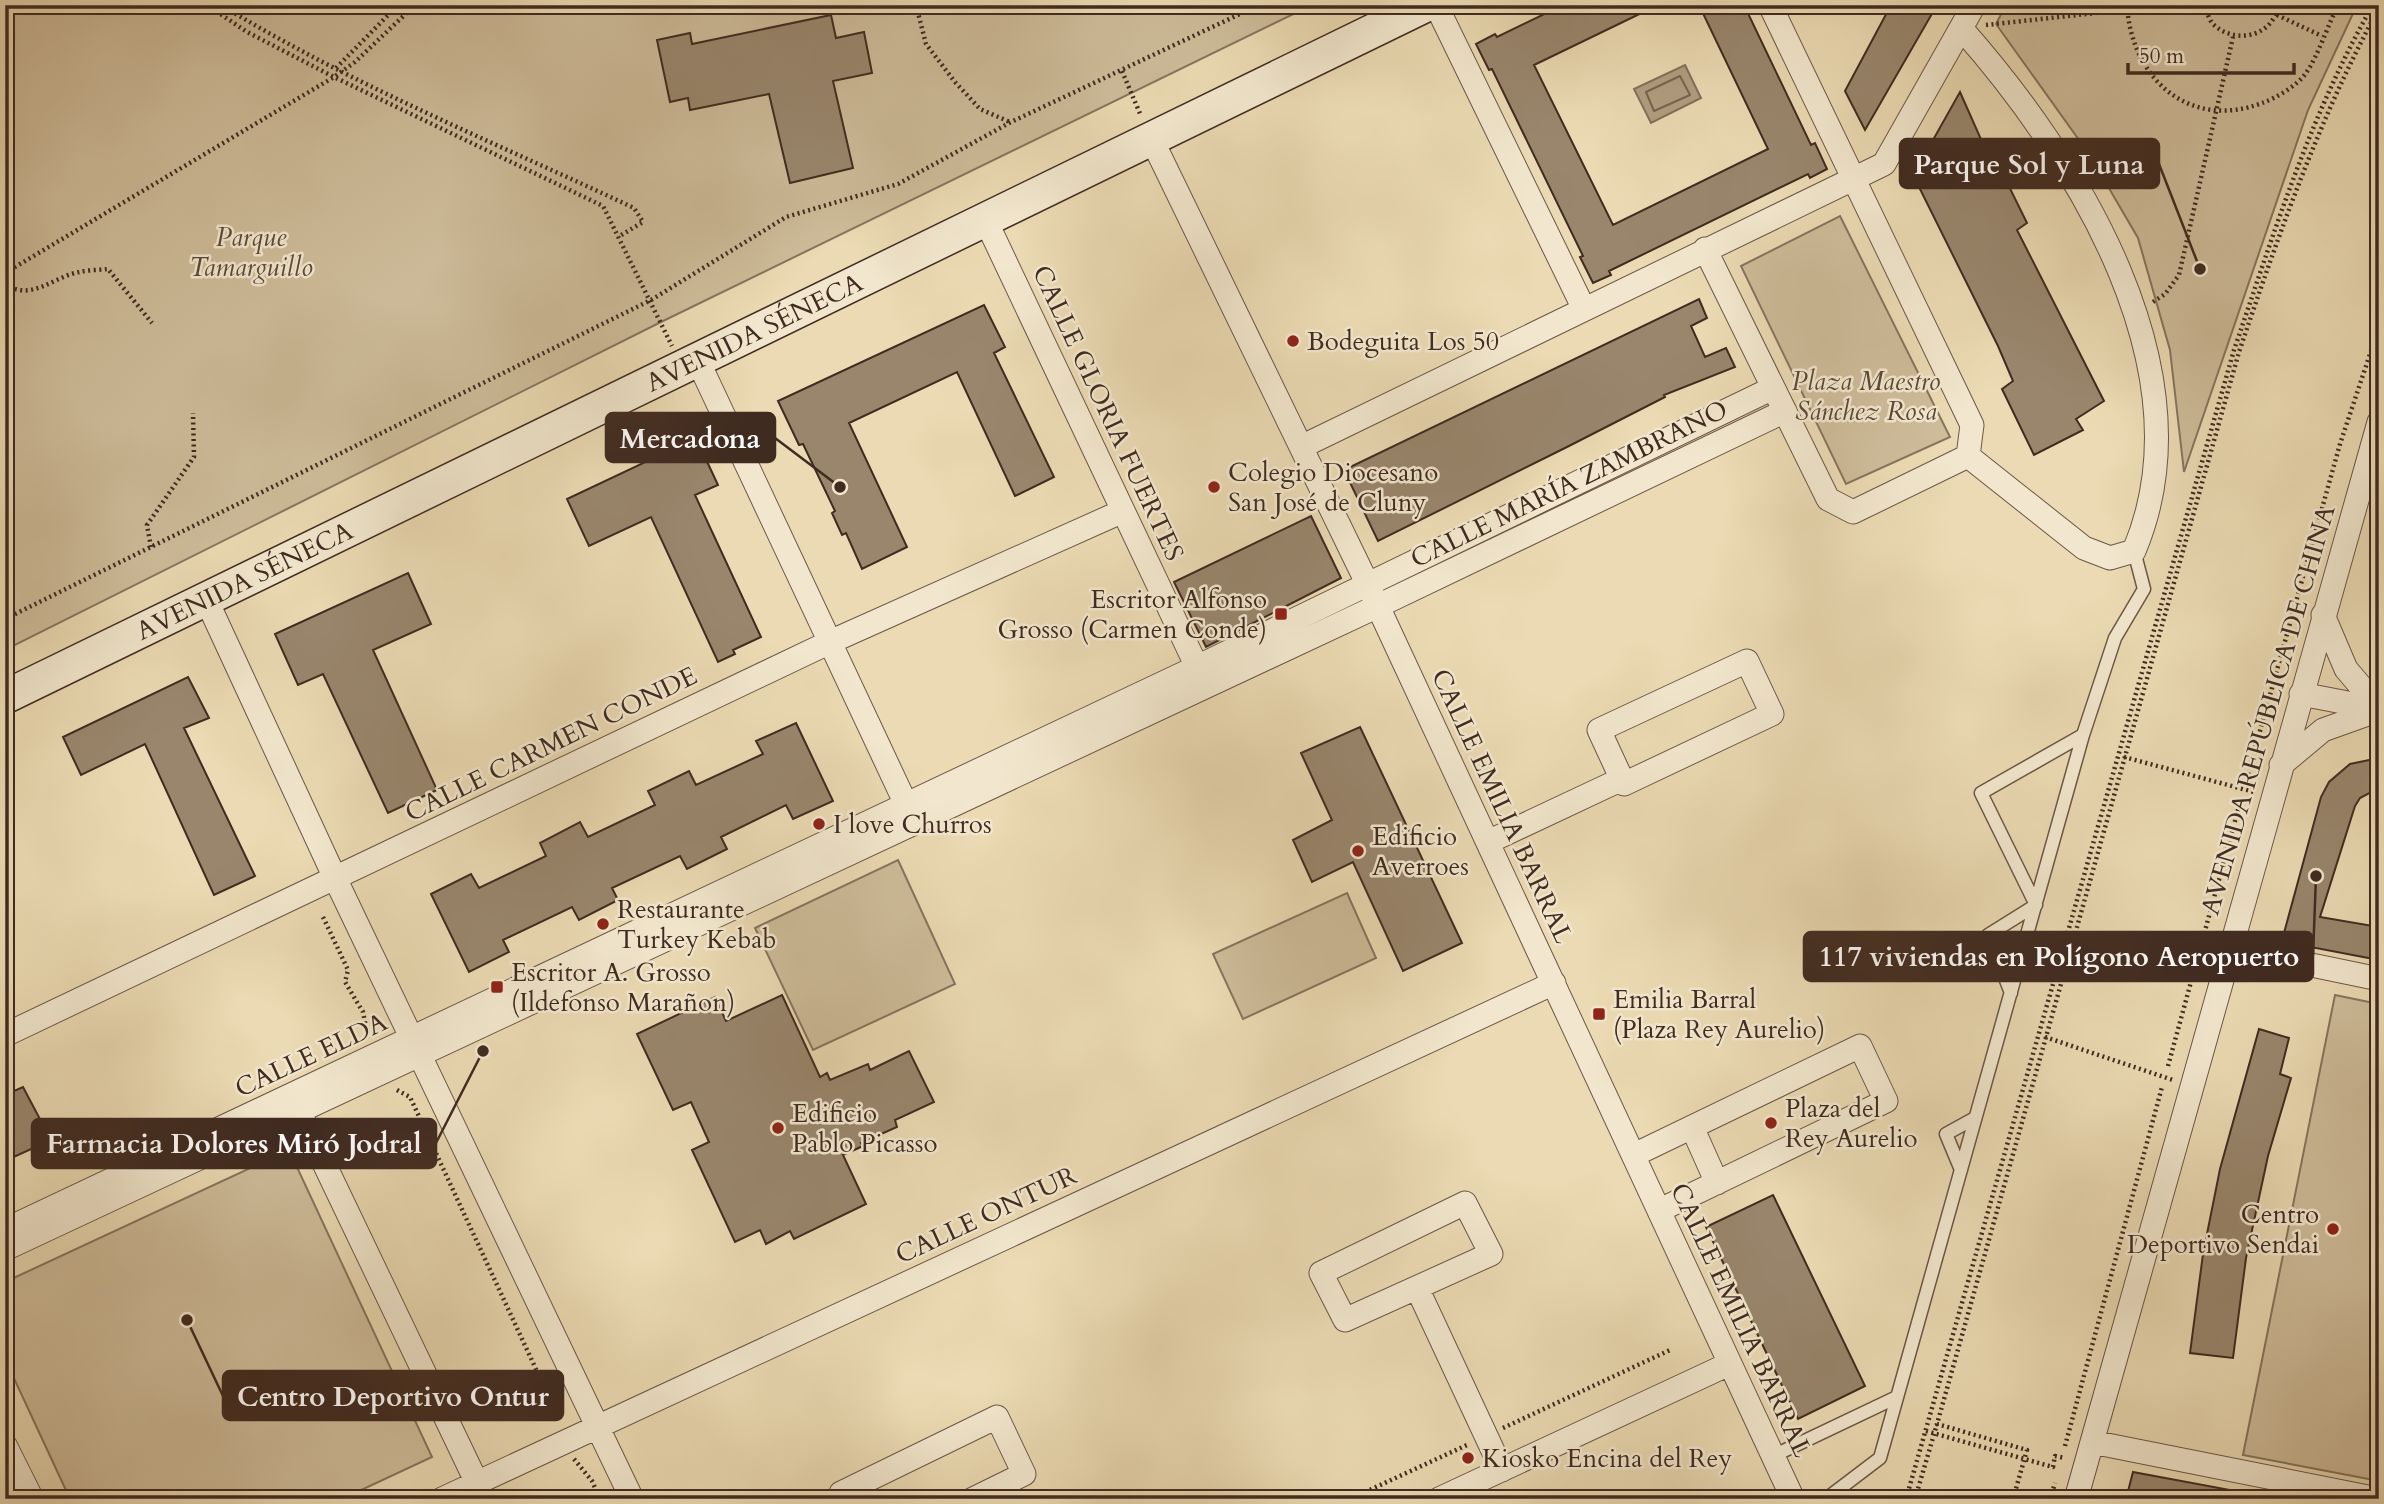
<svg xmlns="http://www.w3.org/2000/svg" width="2384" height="1504" font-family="Cardo,serif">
<rect width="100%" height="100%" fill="#ebdab3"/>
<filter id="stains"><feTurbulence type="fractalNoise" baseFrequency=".00286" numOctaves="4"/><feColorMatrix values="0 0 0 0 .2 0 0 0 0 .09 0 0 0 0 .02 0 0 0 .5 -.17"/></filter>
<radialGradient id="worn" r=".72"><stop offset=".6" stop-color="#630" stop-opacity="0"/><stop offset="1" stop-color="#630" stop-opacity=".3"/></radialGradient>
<path fill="#cebc9a" stroke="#87745e" stroke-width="2" d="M5 5H1312L661 322 5 650Z
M2006 5H2357L2308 110 2184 472 2170 350 2138 238 2089 154 1996 24Z
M1840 216 1950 437 1846 484 1741 266Z
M898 860 955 984 813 1050 755 928Z
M1347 893 1376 958 1243 1019 1213 954Z
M2335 995 2379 1004V1481L2243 1455Z
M289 1150 432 1457 342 1499H70L5 1359V1282Z"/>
<path fill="#b19e81" stroke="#84705b" stroke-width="2" d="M1685 65 1701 98 1651 123 1634 89Z"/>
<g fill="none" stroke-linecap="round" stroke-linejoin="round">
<path stroke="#786451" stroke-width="2" d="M1680 76 1690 95 1654 111 1646 92Z"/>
</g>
<path fill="#99866d" stroke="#402b21" stroke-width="2" d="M1563 5H1658L1534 65 1613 225 1768 149 1699 5H1744L1811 145 1815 143 1827 169 1810 178 1808 174 1609 271 1611 275 1593 283 1580 257 1583 256 1492 69 1489 70 1476 44 1495 34 1497 37Z
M1891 5H1937L1865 130 1845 91Z
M831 15 836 38 864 32 872 73 833 81 853 168 790 183 769 94 690 110 688 98 670 102 657 40 690 33 692 44Z
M1960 92 1991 162 1996 160 2027 223 2017 230 2104 401 2076 419 2083 430 2034 455 2002 389 2013 381 1998 346 1917 183 1946 168 1933 140Z
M1699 299 1707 318 1691 326 1705 357 1726 348 1735 367 1664 395 1665 397 1567 447 1378 541 1344 470Z
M984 305 1005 347 994 353 1054 477 1015 496 957 372 849 423 907 547 862 569 846 533 842 535 832 513 835 511 803 444 799 445 778 401Z
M696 438 718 485 695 495 761 637 733 650 735 654 718 662 651 517 589 546 567 499Z
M1311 516 1341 578 1206 647 1174 582Z
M408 573 431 624 373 650 437 790 388 813 323 674 298 685 275 634Z
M188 677 209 718 184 728 255 876 214 895 145 744 81 775 63 737Z
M796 723 833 801 793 819 786 805 721 837 727 849 687 869 680 856 612 888 618 900 579 920 572 907 503 940 509 952 469 972 431 894 471 874 479 888 546 856 540 843 580 822 588 837 655 805 648 791 689 771 696 785 763 754 756 741Z
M1360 727 1462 943 1403 971 1353 862 1312 882 1293 840 1332 820 1301 753Z
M2379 758V788L2360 798 2355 806 2320 917 2379 927V960L2311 947 2309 950 2281 944 2321 797 2329 782 2350 764Z
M782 995 820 1077 827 1073 830 1080 868 1064 870 1070 909 1051 934 1102 895 1120 897 1127 861 1143 863 1146 843 1155 866 1204 794 1239 790 1231 766 1244 760 1230 735 1242 692 1150 709 1142 691 1102 673 1110 637 1034 715 997 726 1021Z
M2259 1029 2289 1038 2280 1074 2291 1078 2268 1156 2246 1258 2233 1358 2190 1353 2203 1254 2220 1169Z
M23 1087 51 1140 5 1161V1095Z
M1773 1195 1865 1386 1798 1419 1706 1227Z
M2133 1472 2230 1490 2229 1499H2126Z"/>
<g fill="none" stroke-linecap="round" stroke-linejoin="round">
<g stroke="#6b5746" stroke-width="15">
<path id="lane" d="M2011 993 1988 935 2036 905 1981 793 2083 735
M1961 1170 1946 1134 1975 1118
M1773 1456 1897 1397
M1826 1499 1880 1458 2083 735 2115 638 2144 589 2134 551"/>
</g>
<g stroke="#6b5746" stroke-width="25">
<path id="street" d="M1436 5 1584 309
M1770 5 1972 425 1968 456
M1961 28C2077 159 2210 371 2134 551L2110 558 2084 548 1968 456
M1152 140 1368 585 1793 1499
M986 221 1197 667
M1705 249 1828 499 1853 512 1968 456
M698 361 912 817
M1301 447 1884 164 1974 5
M206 599 335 878 632 1499
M2323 615 2346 669 2379 708
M1747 661 1772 714 1624 784 1599 730Z
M2301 694 2379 709
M2281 765 2323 730 2379 710
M1488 842 1622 779
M2230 948 2379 979
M5 1035 830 642 1123 511
M299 1111 477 1483
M1692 1127 1717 1183
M1634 1155 1860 1046 1886 1101 1660 1210
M1465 1203 1491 1254 1345 1320 1321 1273Z
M5 1230 1197 667 1773 388
M5 1249 1378 606 1785 411
M1418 1290 1502 1470
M2092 1442 2378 1499
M5 1445 32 1499
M442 1499 1554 983
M844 1499 841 1493 997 1417 1024 1474 973 1499
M1439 1499 1729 1364
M2076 1499 2379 422"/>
</g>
<g stroke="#402b21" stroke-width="36">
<g id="secondary">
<path id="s1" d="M5 697 1426 5"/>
</g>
</g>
<path stroke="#402b21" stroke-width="4.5" stroke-dasharray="2 3.5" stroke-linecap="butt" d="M207 5 247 32 334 77 603 206 672 346
M221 5C352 85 496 143 634 208L643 222 618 237
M916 5 926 44 955 82 980 109 1010 122
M2127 5C2131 78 2189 131 2262 103 2276 98 2297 86 2306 73 2318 56 2328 25 2338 5
M2204 5C2207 11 2209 21 2214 25 2236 45 2274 36 2278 5
M2277 15 2322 36
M1986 25 2169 5
M336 68 398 5
M1122 71 1141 116
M5 273 334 77 355 62 415 5
M5 284C31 302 53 277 79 272 88 270 99 270 108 269L152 323
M2153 302 2165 294 2179 275 2233 37
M151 547 147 525 194 457 193 413
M5 619 651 300 786 217 898 184 1011 122 1259 5
M2124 757 2254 792
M2248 774 2340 444 2379 327
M323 917 348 970 345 982 363 1012 368 1038
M2045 1037 2173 1080
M2168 1066 2241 799
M397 1090 410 1097 560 1421
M1503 1428 1670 1350
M1926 1431 2053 1467 2055 1456 2065 1458
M2065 1446 2162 1087
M574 1459 592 1481 600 1499
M1350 1499 1467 1445
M1906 1499 2234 350C2274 233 2311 112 2373 5
M1915 1499 1937 1424
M2013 1499 2027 1450 1937 1424 2239 352C2279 234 2319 118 2379 8
M2050 1499 2055 1483"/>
<use href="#lane" stroke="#f2e7ce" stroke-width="12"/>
<use href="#street" stroke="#f2e7ce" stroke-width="23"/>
<use href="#secondary" stroke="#f2e7ce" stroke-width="33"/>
</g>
<g fill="#8f2418" stroke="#f2e7ce" stroke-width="2.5">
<circle cx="1293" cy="341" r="7"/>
<circle cx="1214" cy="487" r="7"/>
<rect x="1274" y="607" width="14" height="14" rx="3.5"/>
<circle cx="819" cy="824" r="7"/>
<circle cx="1358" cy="851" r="7"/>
<circle cx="603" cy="924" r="7"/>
<rect x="490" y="980" width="14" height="14" rx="3.5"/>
<rect x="1592" y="1007" width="14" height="14" rx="3.5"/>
<circle cx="1771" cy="1123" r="7"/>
<circle cx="778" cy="1128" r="7"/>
<circle cx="2333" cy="1229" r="7"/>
<circle cx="1468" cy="1458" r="7"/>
</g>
<g text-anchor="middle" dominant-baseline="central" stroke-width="5" stroke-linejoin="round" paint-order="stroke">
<g font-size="26" font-style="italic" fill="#5c4839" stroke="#f2e7ce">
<text x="251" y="237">Parque<tspan x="251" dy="30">Tamarguillo</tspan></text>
<text x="1866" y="381">Plaza Maestro<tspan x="1866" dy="30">Sánchez Rosa</tspan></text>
</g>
<g font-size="26" fill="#402b21" stroke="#f2e7ce">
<text stroke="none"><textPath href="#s1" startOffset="833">AVENIDA SÉNECA</textPath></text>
<text transform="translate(1108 413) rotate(65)">CALLE GLORIA FUERTES</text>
<text transform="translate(1569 484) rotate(-26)">CALLE MARÍA ZAMBRANO</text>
<text stroke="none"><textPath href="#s1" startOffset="266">AVENIDA SÉNECA</textPath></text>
<text transform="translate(2268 710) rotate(-74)">AVENIDA REPÚBLICA DE CHINA</text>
<text transform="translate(551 744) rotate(-26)">CALLE CARMEN CONDE</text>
<text transform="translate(1502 806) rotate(65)">CALLE EMILIA BARRAL</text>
<text transform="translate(311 1055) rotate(-25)">CALLE ELDA</text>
<text transform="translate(986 1215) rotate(-25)">CALLE ONTUR</text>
<text transform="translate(1741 1320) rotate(65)">CALLE EMILIA BARRAL</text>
</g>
<g font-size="26" fill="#402b21" stroke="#f2e7ce" text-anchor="start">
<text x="1307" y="341">Bodeguita Los 50</text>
<text x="1228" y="472">Colegio Diocesano<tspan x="1228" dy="30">San José de Cluny</tspan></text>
<text x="1267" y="599" text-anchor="end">Escritor Alfonso<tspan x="1267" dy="30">Grosso (Carmen Conde)</tspan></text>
<text x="833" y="824">I love Churros</text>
<text x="1372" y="836">Edificio<tspan x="1372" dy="30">Averroes</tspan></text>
<text x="617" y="909">Restaurante<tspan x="617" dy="30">Turkey Kebab</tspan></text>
<text x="511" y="972">Escritor A. Grosso<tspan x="511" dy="30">(Ildefonso Marañon)</tspan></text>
<text x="1613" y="999">Emilia Barral<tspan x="1613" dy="30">(Plaza Rey Aurelio)</tspan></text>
<text x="1785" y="1108">Plaza del<tspan x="1785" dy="30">Rey Aurelio</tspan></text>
<text x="792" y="1113">Edificio<tspan x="792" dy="30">Pablo Picasso</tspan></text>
<text x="2319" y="1214" text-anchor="end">Centro<tspan x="2319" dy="30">Deportivo Sendai</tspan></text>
<text x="1482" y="1458">Kiosko Encina del Rey</text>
</g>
</g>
<path fill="none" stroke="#402b21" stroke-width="2.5" d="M2200 269L2159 164M840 487L775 438M2316 876L2313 956M483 1051L436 1143M187 1320L223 1396"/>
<g fill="#402b21" stroke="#f2e7ce" stroke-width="2.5">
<circle cx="2200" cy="269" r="7"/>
<circle cx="840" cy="487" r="7"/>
<circle cx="2316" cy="876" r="7"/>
<circle cx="483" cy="1051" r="7"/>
<circle cx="187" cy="1320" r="7"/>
</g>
<g fill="#402b21" stroke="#402b21" stroke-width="2.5">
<rect x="1900" y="139" width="259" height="49" rx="7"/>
<rect x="606" y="413" width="169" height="49" rx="7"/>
<rect x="1804" y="932" width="509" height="49" rx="7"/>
<rect x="32" y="1119" width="404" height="49" rx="7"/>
<rect x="223" y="1371" width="340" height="49" rx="7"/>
</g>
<g font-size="28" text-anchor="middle" font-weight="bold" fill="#fff">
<text x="2029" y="174">Parque Sol y Luna</text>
<text x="690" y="448">Mercadona</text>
<text x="2059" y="966">117 viviendas en Polígono Aeropuerto</text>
<text x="234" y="1153">Farmacia Dolores Miró Jodral</text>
<text x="393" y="1406">Centro Deportivo Ontur</text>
</g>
<rect width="2384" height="1504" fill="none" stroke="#ebdab3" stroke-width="28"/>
<rect x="7" y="7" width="2370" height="1490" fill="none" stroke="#402b21" stroke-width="3.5"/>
<rect x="14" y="14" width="2356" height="1476" fill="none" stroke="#402b21" stroke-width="2"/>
<path d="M2128 63v10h166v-10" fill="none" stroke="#402b21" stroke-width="3.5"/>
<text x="2139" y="63" font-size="21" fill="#402b21" stroke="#f2e7ce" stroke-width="5" paint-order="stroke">50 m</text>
<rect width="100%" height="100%" filter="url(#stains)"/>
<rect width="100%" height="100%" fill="url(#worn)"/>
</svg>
